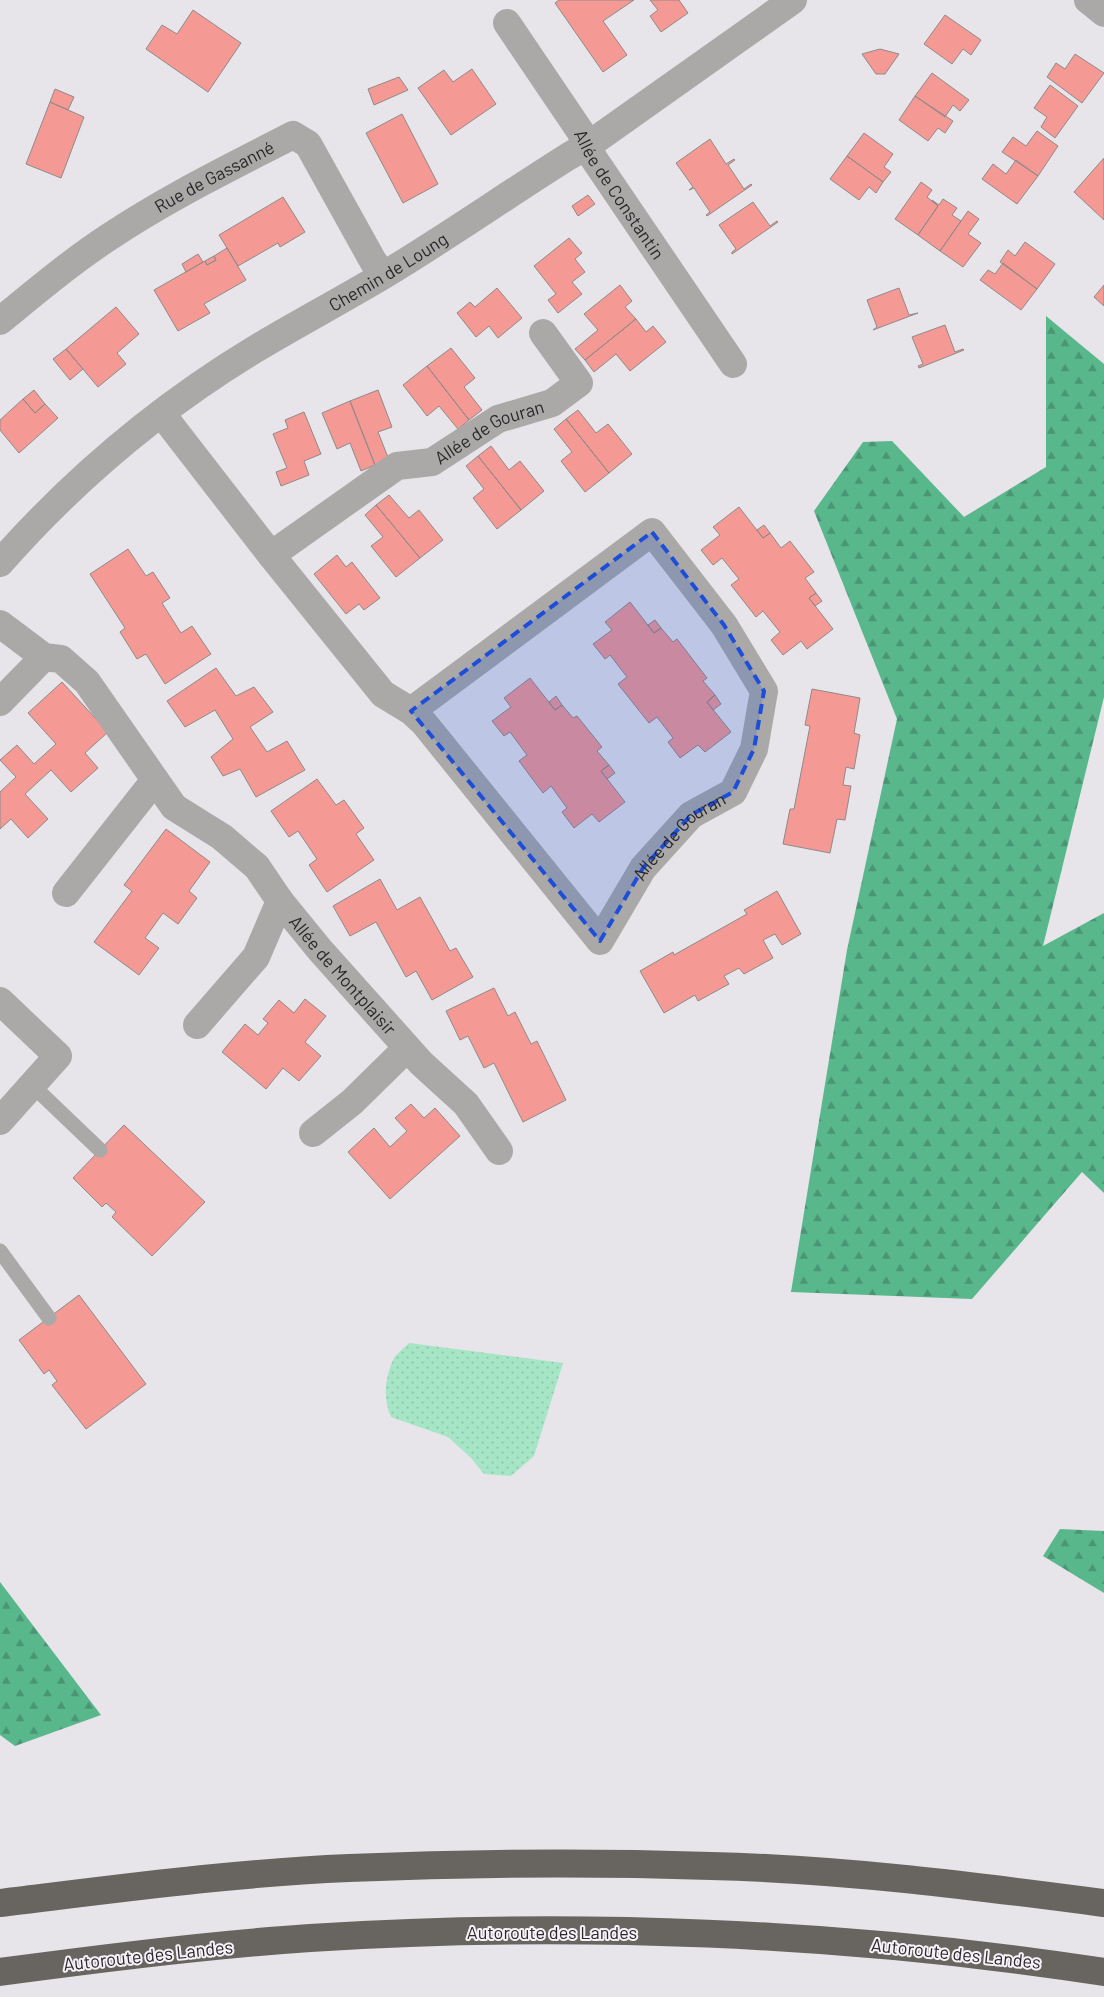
<svg xmlns="http://www.w3.org/2000/svg" width="1104" height="1997" font-family="Barlow,sans-serif">
<defs>
<pattern id="forest-firs" width="22" height="20" patternUnits="userSpaceOnUse" patternTransform="scale(1.25)"><rect width="22" height="20" fill="#59b78c"/><path d="M5 1l3.5 6h-7zM16 11l3.5 6h-7z" fill="#4a9573"/></pattern>
<pattern id="park-dots" width="8" height="8" patternUnits="userSpaceOnUse" patternTransform="scale(1.25)"><rect width="8" height="8" fill="#a6e6c6"/><path d="M2 2h.1M6 6h.1" fill="none" stroke="#8fc5aa" stroke-width="1.8" stroke-linecap="round"/></pattern>
</defs>
<rect width="100%" height="100%" fill="#e7e4ea"/>
<path fill="url(#forest-firs)" d="M1046 316 1104 364V697L1043 946 1104 913V1193L1082 1172 972 1299 791 1292 847 950 897 719 814 511 863 442 892 441 964 517 1046 467Z
M1060 1529 1104 1531V1593L1043 1556Z
M0 1582 101 1715 15 1746 0 1735Z"/>
<path fill="url(#park-dots)" d="M409 1343 563 1363 534 1456 511 1476 484 1474 471 1458 448 1437 391 1417C383 1399 385 1378 393 1360 396 1354 404 1348 409 1343Z"/>
<path fill="#f49994" stroke="#918989" d="M559 0H634L603 21 627 55 603 72 555 3Z
M650 0H679L688 13 661 32 650 16 658 10Z
M193 10 241 43 208 92 146 49 162 25 177 34Z
M945 15 981 40 971 55 963 49 952 64 924 44Z
M880 49 899 54 885 74H876L862 54Z
M1075 54 1104 73 1082 103 1047 77 1056 63 1065 69Z
M472 69 496 104 451 135 418 88 444 70 453 82Z
M932 73 969 100 960 111 953 105 945 117 915 96Z
M399 77 408 90 374 105 368 89Z
M1050 85 1078 106 1055 138 1041 127 1047 117 1034 108Z
M55 89 74 97 68 110 50 102Z
M915 96 953 121 945 133 938 128 928 141 899 120Z
M50 102 84 117 61 178 26 164Z
M402 114 438 184 403 203 366 133Z
M1037 131 1058 146 1038 176 1002 152 1013 137 1026 146Z
M864 133 893 154 884 167 891 172 883 182 847 156Z
M710 139 726 164 734 159 735 160 728 165 744 189 751 184 752 185 707 216 706 215 710 212 694 188 689 190 693 187 676 163Z
M847 156 883 182 876 193 869 187 859 200 830 179Z
M1104 158V220L1074 192Z
M1016 160 1038 176 1017 204 982 179 993 164 1006 174Z
M921 182 932 190 927 197 938 206 918 235 895 219Z
M588 195 595 204 578 216 572 206Z
M283 197 305 232 280 247 278 243 238 266 219 235Z
M943 199 957 208 952 215 961 221 940 251 918 235 938 206 932 200 939 205Z
M753 202 770 226 777 221 778 222 732 254V252L736 249 719 225Z
M968 211 979 219 968 234 981 243 963 267 940 251Z
M569 238 582 253 575 259 585 272 572 282 582 294 558 313 548 300 556 294 534 266Z
M1025 242 1055 264 1037 289 1000 262 1008 250 1015 256Z
M227 248 246 280 204 304 210 313 178 331 154 290 205 261 207 265 216 260 214 256Z
M198 254 203 262 186 272 182 264Z
M214 256 216 260 207 265 205 261Z
M1003 263 1037 289 1021 310 980 280 988 270 995 274Z
M620 285 632 301 625 307 636 319 585 360 575 349 598 330 584 314Z
M1104 285V306L1094 297Z
M497 288 522 318 498 338 489 326 476 337 457 313 470 302 475 307Z
M899 288 909 315 918 313 873 330 877 327 867 300Z
M116 307 139 334 117 353 126 364 98 387 66 349Z
M636 319 646 332 653 326 666 342 630 371 616 354 594 372 585 360Z
M945 325 955 352 963 349 964 350 919 368 918 366 923 364 912 337Z
M451 348 475 378 464 387 482 410 469 420 427 366Z
M66 349 83 369 70 380 53 359Z
M427 366 469 420 458 429 439 406 427 416 403 385Z
M34 390 45 404 35 413 23 399Z
M378 390 392 427 378 432 389 460 375 465 350 401Z
M23 399 35 413 45 404 58 418 19 453 0 430V420Z
M350 401 375 465 361 471 350 443 337 449 322 413Z
M578 410 596 433 608 424 632 454 609 473 566 419Z
M304 412 321 454 304 461 309 475 281 486 276 472 287 468 273 434 288 428 285 420Z
M566 419 609 473 585 492 561 461 572 452 554 429Z
M491 446 509 470 520 461 544 491 521 510 478 456Z
M478 456 521 510 497 529 473 498 484 489 466 466Z
M389 495 409 518 419 510 443 540 420 558 376 505Z
M376 505 420 558 396 577 371 546 383 537 365 515Z
M739 507 763 538 770 533 781 548 790 541 814 572 805 578 816 593 809 598 833 629 807 649 801 641 783 655 771 640 780 632 763 611 756 617 731 585 739 579 722 558 713 565 701 550 720 535 713 527Z
M764 525 770 533 763 538 757 530Z
M128 549 146 576 153 572 170 598 162 603 181 633 192 626 211 654 165 684 146 654 137 659 120 632 125 628 90 574Z
M337 555 346 567 352 562 380 598 364 610 359 604 346 614 314 574Z
M816 593 822 601 815 606 809 598Z
M630 602 654 633 661 628 673 642 677 639 707 678 703 681 715 695 707 702 731 732 705 752 698 745 680 758 668 742 673 738 657 717 649 723 618 684 627 677 610 655 605 659 593 644 612 630 605 622Z
M655 620 661 628 654 633 648 625Z
M216 668 236 696 254 687 273 712 250 727 267 752 287 741 305 770 256 797 240 769 223 776 211 757 233 739 215 710 185 727 167 701Z
M530 678 555 710 562 705 573 718 577 716 602 747 597 751 609 765 601 771 625 802 599 822 592 814 574 828 562 812 567 808 551 786 543 793 519 761 527 755 510 732 504 736 492 721 511 707 504 698Z
M62 682 108 732 85 753 98 768 71 792 51 770 25 794 48 819 28 838 11 819 0 829V792L16 777 0 760 17 745 34 764 56 744 28 713Z
M812 689 860 698 854 733 860 735 854 769 846 767 843 785 851 786 845 820 837 819 830 853 783 844 790 809H794L810 726 805 725Z
M715 695 721 704 713 710 707 702Z
M556 696 562 705 555 710 549 702Z
M609 765 615 773 607 779 601 771Z
M317 779 336 805 344 800 364 828 356 834 374 860 327 892 309 865 317 859 298 831 289 837 271 811Z
M166 829 210 862 189 891 197 898 178 924 163 913 145 938 159 948 139 975 94 942 132 891 124 885Z
M380 879 397 910 420 897 450 951 456 948 473 977 432 1000 416 971 406 977 376 922 350 936 333 906Z
M777 891 801 934 782 945 775 934 763 940 773 958 744 974 739 968 724 976 729 984 698 1001 695 995 664 1013 640 971 673 952 674 955 747 914 744 910Z
M494 988 508 1016 515 1012 531 1044 537 1041 566 1100 523 1122 494 1063 484 1068 468 1036 460 1040 446 1011Z
M305 999 326 1016 305 1042 321 1056 299 1081 283 1068 266 1089 222 1052 245 1024 258 1035 268 1023 263 1019 279 1000 294 1013Z
M411 1104 424 1118 435 1108 460 1136 390 1199 348 1152 374 1128 390 1147 407 1131 395 1118Z
M124 1125 205 1202 152 1256 112 1217 116 1212 106 1203 102 1207 73 1178Z
M79 1295 146 1384 86 1429 52 1385 57 1381 49 1370 44 1374 19 1340Z"/>
<g fill="none" stroke-linecap="round" stroke-linejoin="round">
<path stroke="#aba9a7" stroke-width="15" d="M32 1085 100 1150
M0 1251 49 1318"/>
<g stroke="#aba9a7" stroke-width="28">
<path d="M1088 0 1104 13"/>
<path id="s1" d="M507 23 580 131 594 159 733 364"/>
<path id="s2" d="M0 321C35 292 71 262 109 237 167 198 231 167 293 135L308 144 373 261 383 275"/>
<path id="s3" d="M161 413 271 555 383 694 411 711 424 723 600 941 643 868 691 815 733 792 754 749 764 691 724 625 652 532 411 711"/>
<path id="s4" d="M271 555 397 466 432 462 498 419 552 403 579 383 543 333"/>
<path id="s5" d="M0 563C74 479 161 406 257 348 299 323 342 300 384 275 447 237 507 195 569 156L587 146 793 0"/>
<path id="s6" d="M0 624 44 657 61 659 87 682 174 807 222 837 257 867 280 901 320 950 421 1063 466 1104 499 1151"/>
<path d="M0 702 44 657"/>
<path d="M66 893 155 780"/>
<path d="M0 1001 58 1056 0 1121"/>
<path d="M197 1025 256 957 280 901"/>
<path d="M313 1133 352 1102 407 1048"/>
</g>
<path stroke="#686560" stroke-width="28" d="M0 1903C116 1889 232 1873 349 1868 469 1863 590 1862 711 1866 842 1869 974 1886 1104 1903
M0 1972C103 1958 206 1945 310 1938 570 1921 846 1932 1104 1972"/>
</g>
<path fill="#1d4ed8" fill-opacity="0.2" stroke="#1d4ed8" stroke-width="4" stroke-dasharray="10 6" stroke-linejoin="round" d="M652 532 724 625 764 691 754 749 733 792 691 815 643 868 600 941 411 711Z"/>
<g text-anchor="middle" dominant-baseline="central" stroke-width="4" stroke-linejoin="round" paint-order="stroke">
<g font-size="18" fill="#29272a" stroke="#f5f1f7">
<text stroke="none"><textPath href="#s2" startOffset="259">Rue de Gassanné</textPath></text>
<text stroke="none"><textPath href="#s1" startOffset="205">Allée de Constantin</textPath></text>
<text stroke="none"><textPath href="#s5" startOffset="488">Chemin de Loung</textPath></text>
<text stroke="none"><textPath href="#s4" startOffset="255">Allée de Gouran</textPath></text>
<text stroke="none"><textPath href="#s3" startOffset="822">Allée de Gouran</textPath></text>
<text stroke="none"><textPath href="#s6" startOffset="500">Allée de Montplaisir</textPath></text>
<text x="552" y="1932">Autoroute des Landes</text>
<text transform="translate(956 1953) rotate(6)">Autoroute des Landes</text>
<text transform="translate(148 1955) rotate(-6)">Autoroute des Landes</text>
</g>
</g>
</svg>
